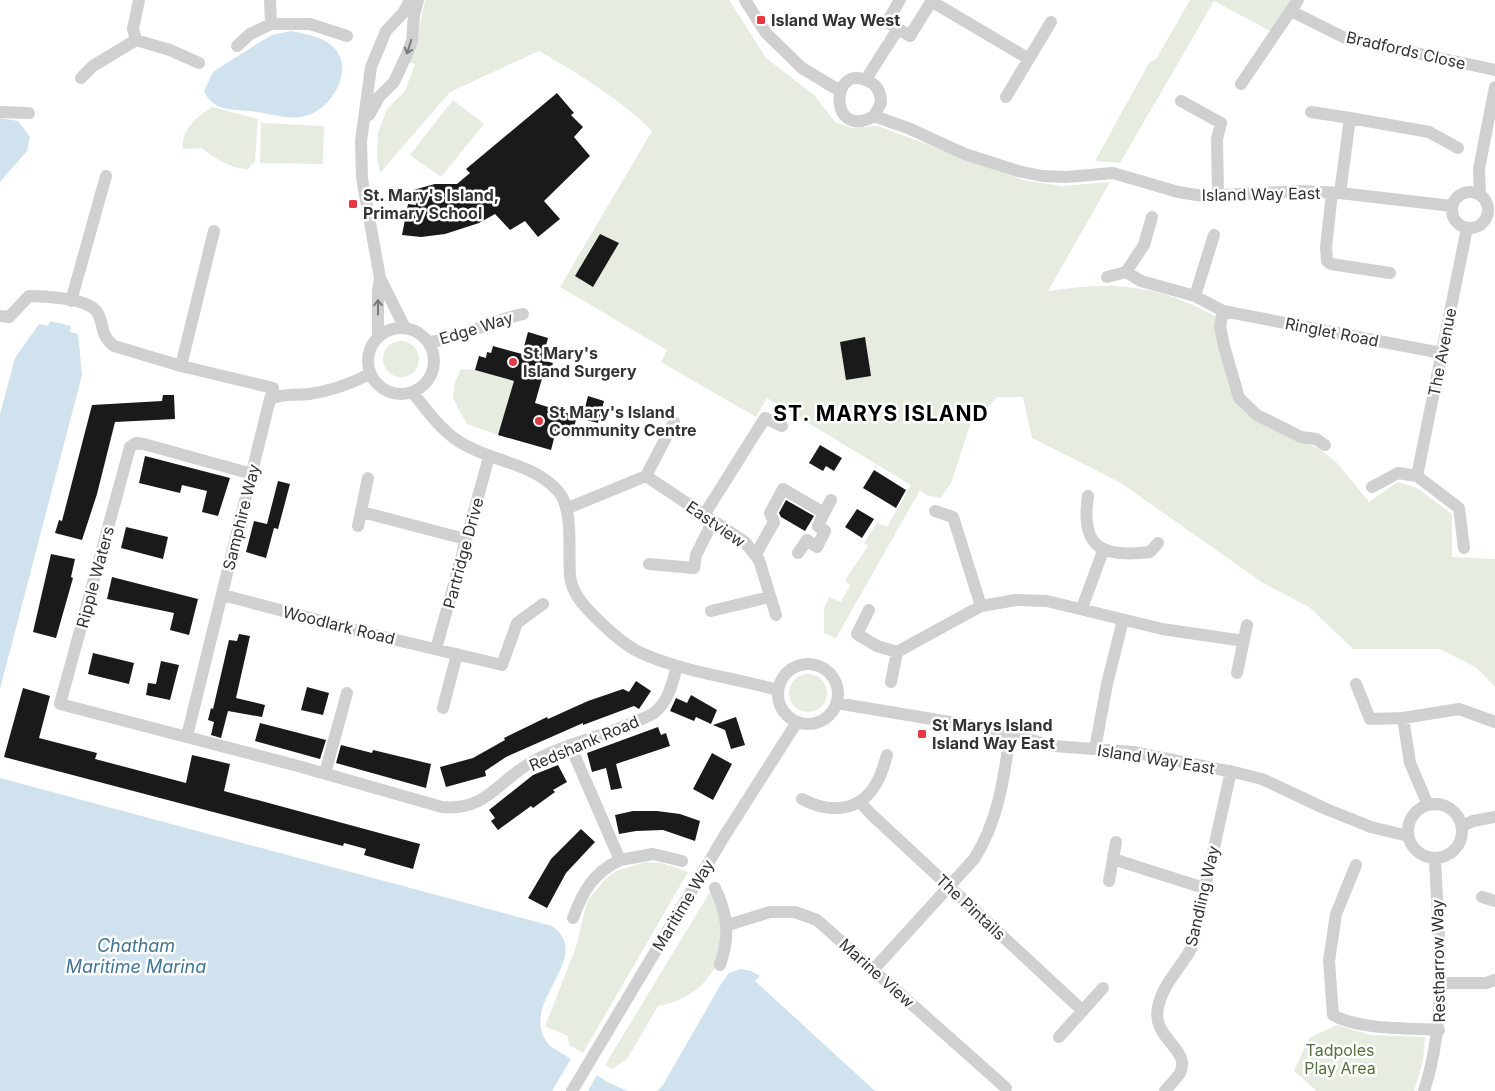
<svg xmlns="http://www.w3.org/2000/svg" width="1495" height="1091" font-family="Inter,sans-serif">
<rect width="100%" height="100%" fill="#fff"/>
<path fill="#e6ecdf" d="M425 0H729L766 58 814 95 835 122 852 128 878 126 1023 180 1062 186 1110 182 1048 291C1117 281 1155 284 1217 317L1234 401 1273 429 1320 449 1337 463 1369 502 1398 482 1417 488 1452 514V557L1495 559V687L1477 668 1440 649H1353L1309 607 1263 583 1121 483 1032 438 1023 397H997L978 418 972 419 951 483 941 498 926 495 920 490 836 638 824 633V608L829 597 841 602 850 586 845 580 868 546 864 543 877 523 887 527 911 485 767 398 756 417 661 362 667 350 560 287 652 131C620 99 579 74 539 51L450 92 380 173 377 156 378 133 387 109 405 91 415 64 408 62 418 35Z
M1190 0H1292L1274 33 1214 1 1120 163 1095 161 1149 63 1156 59Z
M453 100 484 124 441 177 410 155Z
M212 107 258 119 255 162 248 169C232 169 214 158 202 148L183 149C181 129 197 117 212 107Z
M261 123 324 126 323 164 260 163Z
M383 359a18 18 0 1 1 36 0a18 18 0 1 1-36 0Z
M461 369 475 370 515 381 498 435 467 424 458 408 453 397 455 382Z
M789 693a19 19 0 1 1 38 0a19 19 0 1 1-38 0Z
M645 862 662 863 688 872 583 1053 569 1045 568 1036 545 1026 575 950 587 902 604 880 616 871Z
M710 892C742 939 714 997 658 1006L627 1059 612 1069 605 1065Z
M1337 1025 1370 1035 1425 1037 1423 1061 1414 1091H1317L1294 1071 1309 1038Z"/>
<path fill="#cfe2ee" d="M291 31C305 34 320 36 331 45 357 66 333 109 305 116 286 121 267 112 249 111 229 109 213 111 204 91L213 72 260 42 272 35Z
M0 118 18 121 30 137 27 151 0 182Z
M50 321 71 326 70 332 78 334 82 375 0 689V414L15 358 39 324 48 326Z
M0 778 552 926C597 958 513 1005 550 1046L611 1084 628 1091H0Z
M741 969 751 971 760 976 755 981 875 1091H657L663 1085 721 984 729 973Z"/>
<path fill="#fff" d="M572 1057 598 1073 588 1091H552Z"/>
<path fill="#1a1a1a" d="M557 93 574 113 571 115 583 127 574 137 590 156 544 201 560 219 538 237 525 221 510 230 495 214 479 223 445 234 421 237 402 235 408 204 416 205 413 190 435 184H457L470 173 466 169Z
M600 234 619 243 593 287 575 276Z
M528 332 548 338 542 360 553 363 549 376 543 375 535 403 577 416 573 431 557 427 551 450 498 435 514 381 475 370 479 356 486 358 487 352 491 353 493 346 522 354Z
M865 337 871 376 846 380 840 342Z
M163 395H174L175 419 115 422 97 494 82 540 55 533 59 520 62 521 92 405 162 401Z
M588 396 604 401 598 423 582 419Z
M820 445 842 458 834 471 826 466 823 471 809 463Z
M145 456 230 478 218 516 202 512 207 491 182 485 180 493 139 483Z
M874 470 906 490 896 508 863 488Z
M278 481 290 484 278 529 274 528 266 558 246 552 254 521 267 524Z
M786 500 814 516 805 531 781 517 779 513Z
M857 509 874 519 862 538 845 527Z
M126 527 168 537 163 559 121 548Z
M51 554 75 559 71 577 73 578 56 638 33 632Z
M112 577 198 599 189 635 170 630 174 613 107 599Z
M239 634 250 636 236 698 265 705 262 717 228 711 221 738 211 735 214 722 208 720 211 708 213 709 229 640 237 641Z
M93 653 134 663 129 684 88 674Z
M161 661 179 665 170 700 146 695 148 683 156 684Z
M636 681 651 691 639 709 634 706 583 725V723L506 757 485 771 486 776 446 787 440 767 473 758 505 740 504 738 547 717 548 719 588 701 623 689 629 692Z
M307 687 329 693 323 715 301 710Z
M23 688 50 696 39 738 97 753 95 759 186 783 192 755 230 764 224 791 420 844 413 869 364 855 366 849 344 843 343 846 4 757Z
M691 695 717 710 711 724 696 717 694 721 670 711 676 698 687 703Z
M736 717 745 745 731 749 725 730 713 725Z
M260 723 326 740 320 759 255 741Z
M658 727 661 735 666 733 670 746 616 764 622 788 611 790 606 768 592 772 587 753Z
M341 745 372 753 373 750 431 764 426 788 336 763Z
M712 753 732 764 713 800 693 789Z
M558 765 567 782 553 790 555 792 533 808 531 806 498 830 491 821 495 818 489 810 533 775Z
M633 811H657L680 814 700 821 695 841 663 830 636 831 619 834 615 815Z
M581 829 595 842 566 873 547 908 528 898 551 859Z"/>
<g fill="none" stroke-linecap="round" stroke-linejoin="round">
<path stroke="#d0d0d0" stroke-width="12" d="M745 0 766 33 802 68 840 91
M900 0 887 22 910 36 932 0
M931 1 1029 59
M1291 11 1345 38 1495 70
M271 24H310L347 36
M136 40 170 50 199 63
M237 46 250 34 271 24 270 0
M81 78 93 66 136 40 133 29 139 0
M866 79 898 29
M1241 84 1298 0
M1006 97 1051 22
M1181 101 1221 123 1217 139 1218 195
M0 112 29 113
M1311 112 1350 118
M369 115 379 97 394 82 407 54 412 41 414 15 418 0
M874 116 881 103C881 94 878 85 868 81 829 62 829 142 874 116L908 128 965 154 1018 171 1042 176 1066 177 1113 173 1178 192 1203 196 1301 191 1340 193 1452 206
M1452 210a18 18 0 1 1 36 0a18 18 0 1 1-36 0Z
M1332 193 1326 247 1327 261 1331 264 1390 273
M1340 193 1350 118 1429 132 1458 148
M1480 194 1479 169 1495 87
M1126 272 1141 281 1195 296 1223 311 1441 353
M1107 277 1126 272 1144 245 1152 217
M380 278 405 328
M1195 296 1214 235
M71 301 106 176
M1223 311 1220 326 1224 346 1239 398 1257 415 1301 437 1316 439 1325 445
M0 316 9 317 29 296C44 296 88 298 97 312 105 325 99 334 114 346L181 366 273 388 270 399
M368 361a33 33 0 1 1 66 0a33 33 0 1 1-66 0Z
M378 336V291L380 278 362 178 361 141 371 67 386 31 403 13 410 0
M429 342C462 339 490 320 523 314
M181 366 214 231
M412 392C428 411 442 433 465 445 497 463 532 463 558 491 574 509 568 552 570 576 572 593 583 605 595 617 607 629 623 644 639 652 682 672 732 677 777 690
M252 474 144 444 136 443 130 447 60 704 298 766 442 807C484 811 495 785 527 765 567 741 614 735 654 713 669 701 672 684 677 666
M646 476 745 542 759 560 776 615
M1372 487 1398 473 1417 476
M1088 496C1080 548 1102 558 1150 552L1158 543
M568 508 646 476 674 422
M935 511 953 517 981 606
M362 512 465 539
M824 513 831 500
M704 515 765 418 782 426
M358 526 368 478
M1464 548 1459 508 1417 476 1467 228
M756 554 774 522 770 513 783 489 824 513 818 526 825 531 817 547 807 540 798 553
M649 564 694 568 696 555 713 521
M223 595 367 633 502 665 517 623 543 604
M1082 608 1103 551
M869 610 857 634 877 646 897 652
M711 611 770 597
M436 649 489 457
M778 694a30 30 0 1 1 60 0a30 30 0 1 1-60 0Z
M1237 673 1247 625
M891 682 897 652 981 606 1016 600 1047 601 1162 629 1244 641
M1356 684 1370 719 1403 718 1459 709 1495 722
M836 703 980 727 1054 746 1133 752 1238 773 1262 779 1326 809 1371 827 1408 836
M443 708 457 654
M1403 718 1410 763 1428 805
M187 736 270 399C284 393 295 396 309 394 332 391 350 384 370 374
M570 745 620 860 653 854 682 861
M1095 749 1107 684 1123 620
M325 773 347 693
M802 799C830 814 861 812 877 782 882 774 884 764 887 755
M860 802 871 814 1083 1011
M1408 831a27 27 0 1 1 54 0a27 27 0 1 1-54 0Z
M1462 826 1473 821 1495 817
M1113 859 1204 888
M1356 865 1336 914 1329 961 1333 1015C1359 1030 1408 1028 1439 1030
M1109 881 1116 842
M715 888C728 915 730 937 720 965
M1482 897 1495 901
M573 918C583 891 593 873 620 860
M728 925 770 912H795L817 920 1006 1088
M873 970 974 859C998 822 1004 778 1010 735
M1441 983H1486L1495 980
M1059 1037 1103 988
M572 1091 725 835 797 722
M1165 1091C1170 1085 1176 1079 1180 1073 1192 1049 1151 1039 1158 1007 1163 983 1181 968 1192 947L1231 771
M1424 1091C1449 1015 1438 937 1435 858"/>
</g>
<defs><path id="oneway-shaft" d="M-6 0H5M1.5-3L5.5 0L1.5 3" fill="none" stroke-width="1.6" stroke-linecap="round" stroke-linejoin="round" transform="scale(1.25)"/></defs>
<g stroke="#7a7a7a">
<use href="#oneway-shaft" transform="translate(409 47) rotate(108)"/>
<use href="#oneway-shaft" transform="translate(378 307) rotate(-90)"/>
</g>
<g fill="#e63946" stroke="#fff" stroke-width="2">
<rect x="756" y="15" width="10" height="10" rx="2.5"/>
<rect x="348" y="199" width="10" height="10" rx="2.5"/>
<circle cx="513" cy="362" r="5"/>
<circle cx="539" cy="421" r="5"/>
<rect x="917" y="729" width="10" height="10" rx="2.5"/>
</g>
<g text-anchor="middle" dominant-baseline="central" stroke-width="5" stroke-linejoin="round" paint-order="stroke">
<g font-size="16" font-weight="bold" fill="#333" stroke="#fff" text-anchor="start">
<text x="771" y="20">Island Way West</text>
<text x="363" y="195">St. Mary's Island,<tspan x="363" dy="18">Primary School</tspan></text>
<text x="523" y="353">St Mary's<tspan x="523" dy="18">Island Surgery</tspan></text>
<text x="549" y="412">St Mary's Island<tspan x="549" dy="18">Community Centre</tspan></text>
<text x="932" y="725">St Marys Island<tspan x="932" dy="18">Island Way East</tspan></text>
</g>
<g font-size="16" fill="#333" stroke="#fff">
<text transform="translate(1406 50) rotate(13)">Bradfords Close</text>
<text transform="translate(1261 194) rotate(-1)">Island Way East</text>
<text transform="translate(476 328) rotate(-17)">Edge Way</text>
<text transform="translate(1332 332) rotate(11)">Ringlet Road</text>
<text transform="translate(1442 352) rotate(-79)">The Avenue</text>
<text transform="translate(241 517) rotate(-76)">Samphire Way</text>
<text transform="translate(716 524) rotate(35)">Eastview</text>
<text transform="translate(463 553) rotate(-75)">Partridge Drive</text>
<text transform="translate(95 577) rotate(-75)">Ripple Waters</text>
<text transform="translate(339 625) rotate(14)">Woodlark Road</text>
<text transform="translate(584 743) rotate(-23)">Redshank Road</text>
<text transform="translate(1156 759) rotate(9)">Island Way East</text>
<text transform="translate(1202 896) rotate(-77)">Sandling Way</text>
<text transform="translate(683 905) rotate(-59)">Maritime Way</text>
<text transform="translate(971 907) rotate(43)">The Pintails</text>
<text transform="translate(1438 961) rotate(-91)">Restharrow Way</text>
<text transform="translate(877 973) rotate(42)">Marine View</text>
</g>
<g font-size="16" fill="#56703f" stroke="#fff">
<text x="1340" y="1050">Tadpoles<tspan x="1340" dy="18">Play Area</tspan></text>
</g>
<g font-size="18" font-style="italic" fill="#3f7597" stroke="#fff">
<text x="136" y="945">Chatham<tspan x="136" dy="21">Maritime Marina</tspan></text>
</g>
<g font-size="21" font-weight="bold" letter-spacing="1" fill="#000" stroke="#fff">
<text x="881" y="413">ST. MARYS ISLAND</text>
</g>
</g>
</svg>
